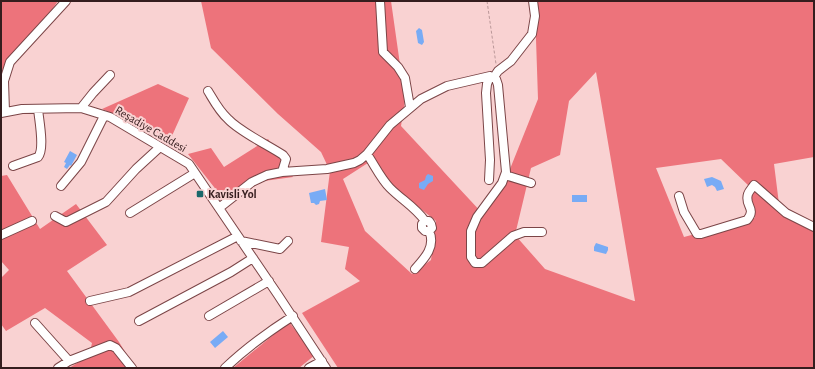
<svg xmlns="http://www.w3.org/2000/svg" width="815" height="369" font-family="'Alegreya Sans',sans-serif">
<rect width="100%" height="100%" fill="#f9d2d2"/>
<path fill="#ed737b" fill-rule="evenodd" d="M1 1H58L10 69 1 70Z
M201 1H391L405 100 401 126 483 214 508 174 538 99 535 9 531 1H814V157L774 164 779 204 814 223V368H338L302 313 360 281 345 269 349 247 321 242 330 171 321 152 278 114 211 48ZM596 72 635 301H634L545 269 515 235 531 168 560 155 569 101ZM721 159 750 187 755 218 684 237 656 168ZM371 161 392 186 436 221 431 260 412 274 365 231 343 179Z
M158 84 189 98 171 138 102 109Z
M268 139 293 177 264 181 225 201 188 154 211 148 224 167Z
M7 175 40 229 76 204 107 245 67 271 119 342 135 368H69L89 356 92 343 45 308 6 331 1 324V278L9 270 1 261V176Z
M289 322 315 355 299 368H233Z"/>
<path fill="#78abf5" d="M419 28 422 30 424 42 422 45 418 43 416 31Z
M70 151 77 155 71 166 70 165 67 169 64 167 66 163 64 162Z
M428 174 433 176V181L428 184 424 190 419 188V183L425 180 426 176Z
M712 177 721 181 724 189 717 191 715 187 712 185 707 187 704 179Z
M325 189 327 200 320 201 319 204 316 205 314 203H311L309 193Z
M572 195H587V202H572Z
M596 243 608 247V250L606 254 594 251V247Z
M223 331 228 337 215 348 210 342Z"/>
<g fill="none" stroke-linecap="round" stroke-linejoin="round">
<g stroke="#7b4547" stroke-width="10">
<path id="minor" d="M380 1 383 52 398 67 405 78 410 107
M494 77 498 71 511 61 532 34 535 16 533 1
M208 91C214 101 219 111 228 119 240 132 268 145 283 155L286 159 282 172
M81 108 93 93 110 75
M5 112 4 81 10 62 66 1
M1 113 22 109 81 108 110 117 189 164 278 295 326 368
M367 154C375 166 381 179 390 188 402 200 415 207 425 221
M13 166 38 157C45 149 39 120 38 109
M505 175 531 183
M489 180 490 160 486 93 487 84 490 76
M61 186 81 162 104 116
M679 196 684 212 697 234H701L747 220C757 208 744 206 748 194 749 191 752 188 754 185L786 213 814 227
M219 208 252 182 267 175 282 172 327 169 354 163 360 160 367 154 390 125 421 99 447 86 490 76 496 79 498 85 506 172 502 183 477 217 471 231V257L475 263H482L513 236 524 232H542
M130 213 195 173
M55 216 66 222 106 202 136 169 160 147
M1 235 32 221
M241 241 280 249 288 241
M415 269C425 258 436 246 429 231L432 228 431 224 429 221H425L422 224V228L425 231H429
M90 301 129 292 238 236
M209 316 269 281
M139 321 231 272 253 258
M35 323 69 361
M58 368 69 361 110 345 116 348 132 368
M225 368C246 348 268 332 293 316
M309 368 322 361"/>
</g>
<path stroke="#bb9899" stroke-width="1" stroke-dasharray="3 2" stroke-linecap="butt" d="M487 1 496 64"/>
<use href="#minor" stroke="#fff" stroke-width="8"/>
</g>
<rect fill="#1a686a" stroke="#f9d2d2" stroke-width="1.5" x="196" y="190" width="8" height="8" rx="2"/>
<g text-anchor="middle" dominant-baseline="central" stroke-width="4" stroke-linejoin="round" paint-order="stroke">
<g font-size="12" fill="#351d1e" stroke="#f9d2d2">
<text transform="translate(151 129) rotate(30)">Reşadiye Caddesi</text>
</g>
<g font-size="12" font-weight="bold" fill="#351d1e" stroke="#f9d2d2" text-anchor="start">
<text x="208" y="194">Kavisli Yol</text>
</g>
</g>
<rect width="815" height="369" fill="none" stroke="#351d1e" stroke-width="4"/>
</svg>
